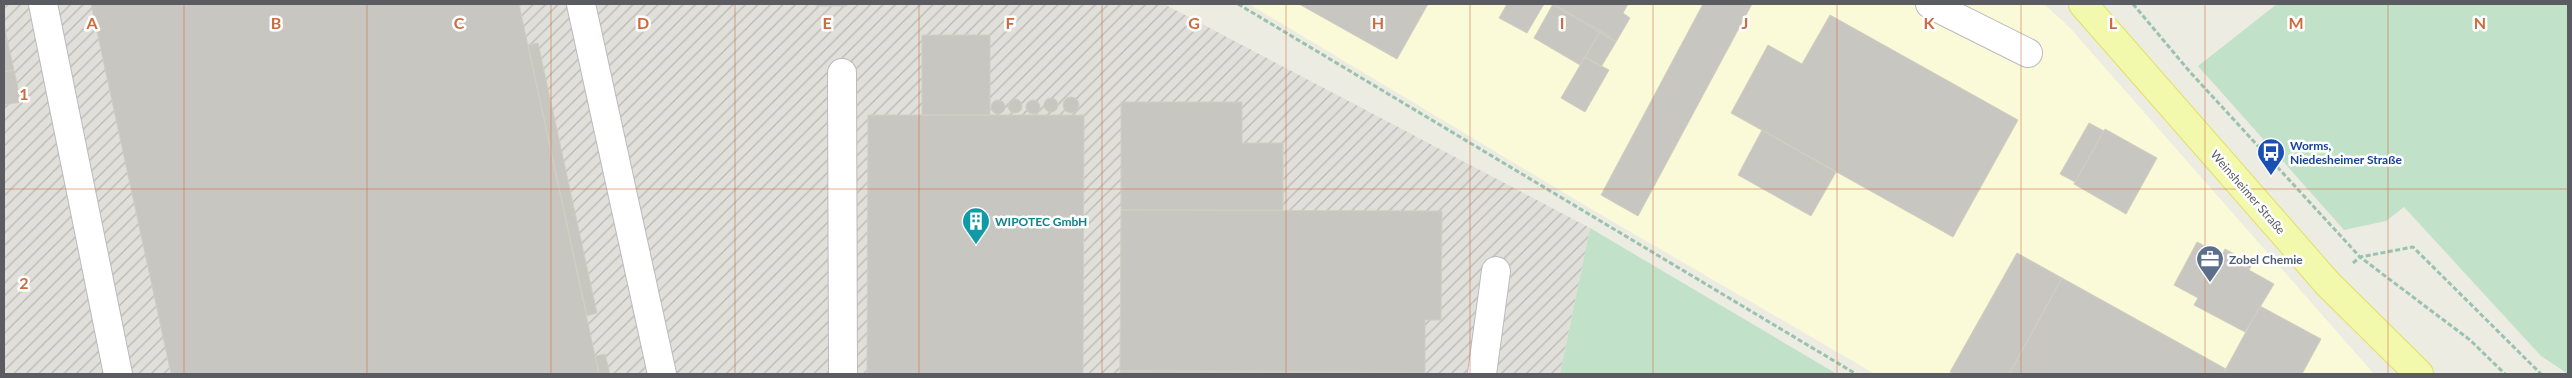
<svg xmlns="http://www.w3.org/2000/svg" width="2572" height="378" font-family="Lato,sans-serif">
<defs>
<pattern id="industrial-furrows" width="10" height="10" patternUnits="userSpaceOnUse" patternTransform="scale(1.25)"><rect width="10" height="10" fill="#e0dfda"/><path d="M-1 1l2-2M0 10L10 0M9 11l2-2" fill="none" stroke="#b9b8b4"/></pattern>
</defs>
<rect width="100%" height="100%" fill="#ecece2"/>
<path fill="#fafad9" d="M1249 4H2044L2070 28 2374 374H1875L1593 210Z"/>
<path fill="url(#industrial-furrows)" d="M4 4H1164L1590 228 1560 374H4Z"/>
<path fill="#c1e2c9" d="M2277 4H2568V374L2541 356 2404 207 2386 221 2344 230 2198 66Z
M1590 228 1837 374H1560Z"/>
<path fill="#c8c6c0" stroke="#d0cfc1" d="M91 4H519L599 374H171Z
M816 4H847V6H816Z
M1299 4H1428L1397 59Z
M1507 4H1544L1527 33 1499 18Z
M1552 4H1628L1623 13 1630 18 1616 42Z
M1553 4 1610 36 1609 38 1600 32 1580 65 1534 38Z
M1703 4H1752L1638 216 1601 195Z
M1830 15 2018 120 1953 237 1731 113 1768 45 1802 64Z
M4 22 7 39 4 40Z
M1600 32 1616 42 1601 67 1585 57Z
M922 35H990V115H922Z
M7 39 14 70 4 72V40Z
M538 43 597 313 587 316 528 45Z
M1585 57 1609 70 1585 112 1561 98Z
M14 70 21 102 4 105V72Z
M1063 105a8 8 0 1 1 16 0a8 8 0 1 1-16 0Z
M1044 105a7 7 0 1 1 14 0a7 7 0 1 1-14 0Z
M1008 106a7 7 0 1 1 14 0a7 7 0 1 1-14 0Z
M991 107a7 7 0 1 1 14 0a7 7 0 1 1-14 0Z
M1026 107a7 7 0 1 1 14 0a7 7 0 1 1-14 0Z
M1121 102H1242V143H1283V210H1121Z
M868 115H1084L1083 374H867Z
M2089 123 2104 131 2075 182 2060 174Z
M2105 129 2157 158 2126 214 2074 184Z
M1762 130 1836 172 1811 216 1738 175Z
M1121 210 1442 211 1441 320H1425V373L1120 371Z
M2197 242 2222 255 2225 249 2252 264 2249 270 2274 284 2245 332 2194 305 2198 298 2174 285Z
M2017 253 2062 278 2009 374H1954L1950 372Z
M2062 278 2226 369 2223 374H2009Z
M2260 306 2321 339 2302 374H2223Z
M605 354 610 374H599L595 356Z
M1120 371 1361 372V374H1120Z"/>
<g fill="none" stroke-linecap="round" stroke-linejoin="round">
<g stroke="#babac0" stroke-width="30">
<path id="minor" d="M43 4 118 374
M581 4 662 374
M1930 4 2028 53
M842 73 843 374
M1482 374 1496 271"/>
</g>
<g stroke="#e5df63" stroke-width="30">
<path id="major" d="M2083 4 2328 284 2419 374"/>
</g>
<path stroke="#9bc1af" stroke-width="3" stroke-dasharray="5 2.5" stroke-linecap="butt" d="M1238 4 1856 374
M2133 4 2190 72 2360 257 2470 340 2505 374
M2353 263 2360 257 2413 247 2541 374"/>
<use href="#minor" stroke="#fff" stroke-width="28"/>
<use href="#major" stroke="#f2f8ac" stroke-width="28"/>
</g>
<path fill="none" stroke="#cc6b3f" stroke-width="1" stroke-opacity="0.55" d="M184 4V374M367 4V374M551 4V374M735 4V374M919 4V374M1102 4V374M1286 4V374M1470 4V374M1653 4V374M1837 4V374M2021 4V374M2205 4V374M2388 4V374M4 189H2568"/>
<defs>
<g id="bus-pin" transform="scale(1.4375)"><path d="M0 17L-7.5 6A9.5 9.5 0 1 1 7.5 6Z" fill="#1a4fb4" stroke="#fff"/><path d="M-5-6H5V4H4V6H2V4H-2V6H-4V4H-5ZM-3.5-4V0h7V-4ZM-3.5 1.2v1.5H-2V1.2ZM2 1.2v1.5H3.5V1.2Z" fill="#fff"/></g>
<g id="building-pin" transform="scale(1.4375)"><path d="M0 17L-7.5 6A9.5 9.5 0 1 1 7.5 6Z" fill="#0f9aa8" stroke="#fff"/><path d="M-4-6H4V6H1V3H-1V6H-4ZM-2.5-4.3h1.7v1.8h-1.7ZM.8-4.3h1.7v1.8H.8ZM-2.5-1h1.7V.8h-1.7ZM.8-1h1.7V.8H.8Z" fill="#fff"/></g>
<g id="office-pin" transform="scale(1.4375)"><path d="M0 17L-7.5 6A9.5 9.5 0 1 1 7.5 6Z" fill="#5c6f8a" stroke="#fff"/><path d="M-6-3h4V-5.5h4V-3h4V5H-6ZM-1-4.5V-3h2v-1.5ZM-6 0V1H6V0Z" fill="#fff"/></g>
</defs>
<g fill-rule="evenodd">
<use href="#bus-pin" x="2271" y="152"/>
<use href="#building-pin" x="976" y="221"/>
<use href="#office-pin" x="2210" y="259"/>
</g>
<g text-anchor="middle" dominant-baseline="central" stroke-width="5" stroke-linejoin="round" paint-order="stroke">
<g font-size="12" font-weight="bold" fill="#164399" stroke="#fff" text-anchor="start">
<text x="2290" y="145">Worms,<tspan x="2290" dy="14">Niedesheimer Straße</tspan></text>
</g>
<g font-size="12" fill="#5b5c62" stroke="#fff">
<text transform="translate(2248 192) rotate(49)">Weinsheimer Straße</text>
</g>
<g font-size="12" font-weight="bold" fill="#0d838f" stroke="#fff" text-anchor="start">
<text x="995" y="221">WIPOTEC GmbH</text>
</g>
<g font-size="12" font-weight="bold" fill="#4e5e75" stroke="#fff" text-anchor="start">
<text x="2229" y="259">Zobel Chemie</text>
</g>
</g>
<g font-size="16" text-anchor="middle" font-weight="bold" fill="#cc6b3f" stroke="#fff" stroke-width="5" stroke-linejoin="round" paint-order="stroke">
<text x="92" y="29">A</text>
<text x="276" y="29">B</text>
<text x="459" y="29">C</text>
<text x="643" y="29">D</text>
<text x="827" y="29">E</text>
<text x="1010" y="29">F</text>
<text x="1194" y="29">G</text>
<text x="1378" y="29">H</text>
<text x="1562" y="29">I</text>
<text x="1745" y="29">J</text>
<text x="1929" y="29">K</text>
<text x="2113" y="29">L</text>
<text x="2296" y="29">M</text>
<text x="2480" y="29">N</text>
<text x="24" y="100">1</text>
<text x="24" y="289">2</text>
</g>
<rect width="2572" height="378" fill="none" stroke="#5b5c62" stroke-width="10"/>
</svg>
